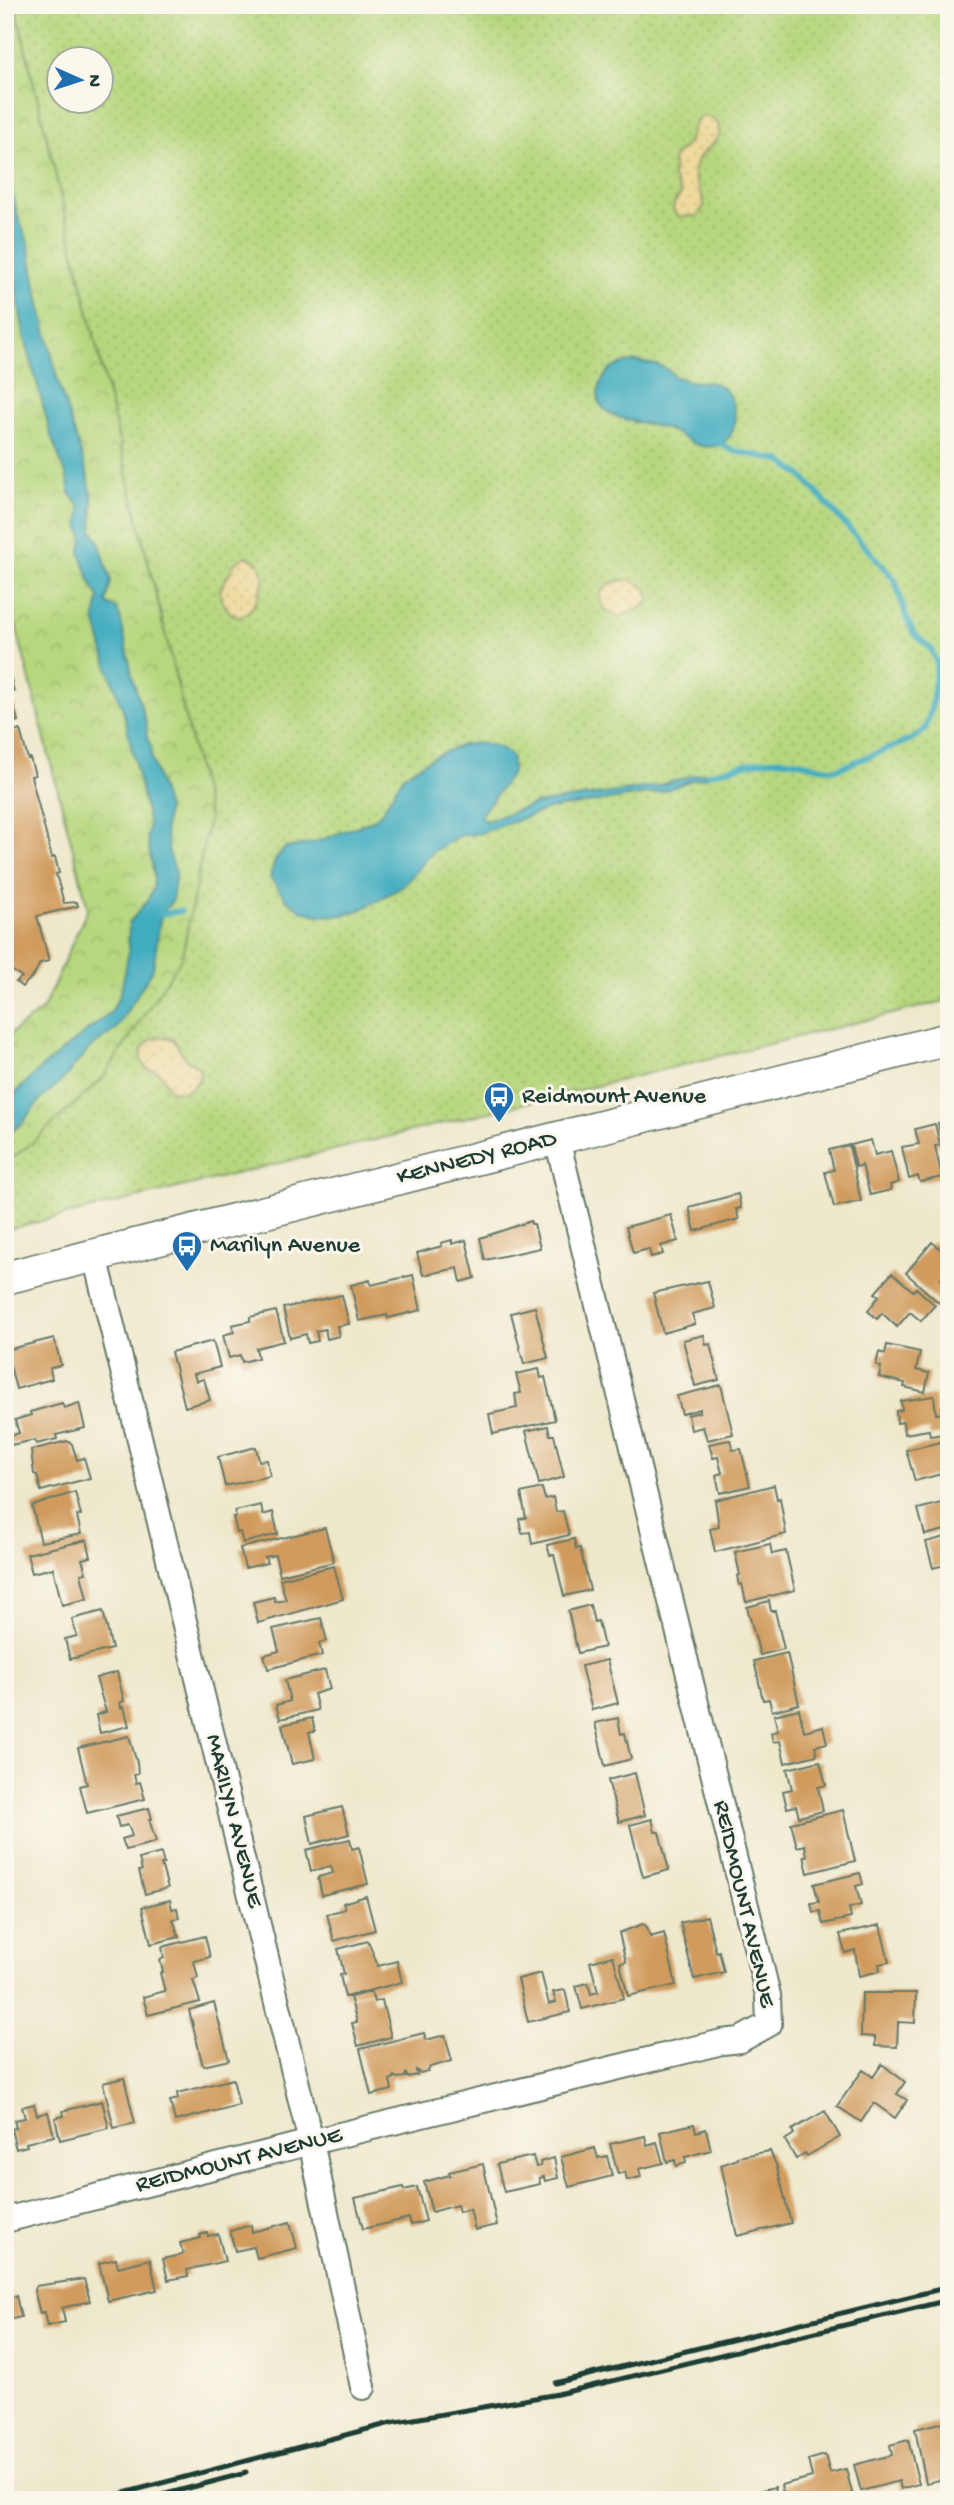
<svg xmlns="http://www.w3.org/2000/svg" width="954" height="2505" font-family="'Gochi Hand',sans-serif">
<defs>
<pattern id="grass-dots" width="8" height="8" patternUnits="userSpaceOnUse" patternTransform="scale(1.75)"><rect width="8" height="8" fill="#b7d77e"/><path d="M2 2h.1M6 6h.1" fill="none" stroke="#9db96e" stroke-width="1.8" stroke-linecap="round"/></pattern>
<pattern id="sand-dots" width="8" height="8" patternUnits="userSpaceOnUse" patternTransform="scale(1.75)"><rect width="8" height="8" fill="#eeda9e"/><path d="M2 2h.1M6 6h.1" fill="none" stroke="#ccbc89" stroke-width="1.8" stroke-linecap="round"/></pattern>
<pattern id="park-crowns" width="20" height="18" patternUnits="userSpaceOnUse" patternTransform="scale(1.75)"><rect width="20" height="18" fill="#b7d77e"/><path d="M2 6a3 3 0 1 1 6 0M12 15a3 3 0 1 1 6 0" fill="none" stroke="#9db96e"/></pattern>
</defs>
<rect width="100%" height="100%" fill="#fbf7ec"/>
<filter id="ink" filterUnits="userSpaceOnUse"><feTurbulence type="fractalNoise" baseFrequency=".0143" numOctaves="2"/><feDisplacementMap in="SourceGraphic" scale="14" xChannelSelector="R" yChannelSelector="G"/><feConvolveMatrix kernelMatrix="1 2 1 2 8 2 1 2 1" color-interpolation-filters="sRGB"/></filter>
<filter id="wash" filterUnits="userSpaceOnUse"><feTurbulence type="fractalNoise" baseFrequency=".00686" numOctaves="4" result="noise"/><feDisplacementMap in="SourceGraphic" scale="28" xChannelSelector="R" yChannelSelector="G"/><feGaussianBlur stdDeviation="1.57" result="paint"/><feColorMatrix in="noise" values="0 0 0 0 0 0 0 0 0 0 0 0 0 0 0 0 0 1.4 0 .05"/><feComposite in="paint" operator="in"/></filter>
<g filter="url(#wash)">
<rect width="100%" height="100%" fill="#eee8cc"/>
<path fill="url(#grass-dots)" stroke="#6b8a59" stroke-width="2" fill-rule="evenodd" d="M15 5H949V1000L5 1230V1163L32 1143 199 864 209 817ZM60 60H102V102H60Z"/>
<path fill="url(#sand-dots)" stroke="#868c69" stroke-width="2" d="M703 116C714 117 725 127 717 139 708 150 697 154 694 169 692 183 704 193 704 206L697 216H678L673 210 674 204 681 194 673 177V157C677 153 682 150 686 145 694 136 690 122 703 116Z
M246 556 259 563 264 579C260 593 254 614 238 617 227 613 221 601 220 590L235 563Z
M629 579 647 589 650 600 643 607 618 617 603 608 600 593 610 583Z
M160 1036 173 1039 186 1059 199 1068C203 1080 194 1087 184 1092L171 1091C161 1078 166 1072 147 1069 134 1055 143 1041 160 1036Z"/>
<path fill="url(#park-crowns)" stroke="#6b8a59" stroke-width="2" d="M5 5H15L209 817 182 957 103 1078 32 1143 5 1163V1038L43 1009 88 908 5 583Z"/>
<path fill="#40acbf" stroke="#30747a" stroke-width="2" d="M5 157 17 213 28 242 37 291 58 381 87 473 93 501 92 530 99 541 111 581 106 602 110 606 116 608 120 616 133 679 146 723 147 738 152 749 151 756 167 808 165 831 169 853 176 872 172 901 161 914 153 969 116 1029 88 1050 61 1082 42 1098 23 1122 5 1137V1103L42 1067 112 1011 121 991 128 956 129 923 147 901 153 889 154 876 147 837 149 825 123 710 108 668 95 619 99 598 90 581 80 553 83 540 79 525 81 508 70 493 67 477 52 439 24 335 10 254 5 238Z
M636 361C653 366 662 361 675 377 681 377 684 381 689 381 700 383 711 380 720 386 743 403 739 447 709 447 689 446 684 435 666 429 647 421 586 422 600 386 608 365 615 366 636 361Z
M478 743C492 745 502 746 512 757V773L480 816 486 821 535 804 656 786 705 772 708 774 707 777 695 779 661 792 549 809 481 833 459 836 434 851 402 887 360 910 344 915 321 916 303 911 287 900 270 878 275 860 285 848 313 843 371 821 381 813 404 775 435 756 462 745Z"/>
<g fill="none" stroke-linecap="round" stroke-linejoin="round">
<path stroke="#40acbf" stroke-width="6" d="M708 774C734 768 762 757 789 760 806 762 820 770 837 769L910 740 925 730 932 705 937 664 931 649 914 634 906 617 895 580 801 475 780 460 734 451 721 444
M161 914 181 911"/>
</g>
<g id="blocks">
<path fill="#d09b5d" d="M10 675 14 691 10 692 18 721 5 725V676Z
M20 730 28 759 30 758 35 775 31 776 52 858 55 857 59 873 56 874 64 903 77 902 78 906 37 916 49 961 40 963 34 975 22 987 16 982 22 977 5 966V943L10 934 5 907V734Z
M949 1121V1145L943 1146 938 1123Z
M935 1124 940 1145 935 1146 942 1177 920 1182 918 1176 909 1179 902 1147 919 1144 915 1129Z
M871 1140 875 1155 891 1151 899 1182 890 1185 891 1190 870 1195 862 1165 856 1167 851 1145Z
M849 1145 861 1201 834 1207 825 1172 834 1170 829 1150Z
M738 1194 741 1208 736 1209 739 1219 695 1231 689 1207Z
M671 1215 678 1241 661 1246 663 1254 651 1257 649 1249 633 1253 626 1227Z
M531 1221V1224H534L540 1248 485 1260 480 1238Z
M452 1240V1244L466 1240 475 1278 461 1282 458 1268 423 1275 417 1253 442 1246 441 1243Z
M932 1242 949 1256V1270L941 1279 949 1285V1292L939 1303 906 1273Z
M892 1273 913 1291 916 1288 935 1305 921 1321 910 1312 897 1327 882 1313 877 1319 868 1311 879 1296 875 1293Z
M413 1275 421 1310 388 1318 387 1315 359 1321 351 1285 370 1280 371 1285Z
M708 1281 715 1308 692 1314 695 1324 663 1333 653 1293Z
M342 1295 349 1324 337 1326 339 1336 327 1339 325 1329 316 1331 318 1341 308 1343 306 1334 290 1338 283 1308Z
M535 1307 548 1358 524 1364 511 1313Z
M276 1311 284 1341 256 1348 258 1358 242 1362 240 1355 229 1358 223 1335 234 1332 232 1325 250 1321V1317Z
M704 1335 706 1345 710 1344 719 1380 695 1386 683 1340Z
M54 1338 61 1365 50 1368 52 1379 16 1389 6 1350Z
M213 1341 220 1367 194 1374 196 1381 204 1379 210 1400 185 1407 171 1352Z
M887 1345 920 1352 916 1370 929 1373 925 1392 904 1387 905 1383 879 1377 881 1367 876 1365 879 1352 885 1354Z
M539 1369 541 1378 545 1377 555 1420 493 1434 489 1414 517 1408 515 1394 521 1393 516 1374Z
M721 1385 733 1434 707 1440 703 1427 691 1430 688 1415 700 1412V1409L682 1414 677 1396Z
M934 1396 936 1414 949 1412V1433L930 1436 929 1430 904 1434 903 1422 897 1423 896 1411 902 1410 901 1401Z
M62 1403 64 1408 79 1403 85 1428 56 1435 57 1439 36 1444 35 1440 11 1445 9 1436 19 1433 15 1420 31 1415 30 1412Z
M548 1426 550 1435H554L564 1477 539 1484 526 1431Z
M730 1440 733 1450 741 1449 750 1486 720 1493 716 1475 722 1473 718 1457 713 1458 709 1444Z
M949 1440V1472L915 1481 906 1450Z
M67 1441 72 1444 77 1460 84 1458 90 1478 41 1491 37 1475 34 1474 31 1450Z
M256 1447 259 1461 267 1460 270 1476 225 1486 218 1457Z
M774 1485 777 1499 780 1498 786 1534 715 1552 710 1529 719 1527 715 1500Z
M542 1488 545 1499 553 1497 556 1512 563 1511 569 1535 532 1544 530 1532 522 1533 519 1519 526 1518 521 1493Z
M75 1492 81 1515 77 1516 81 1534 41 1542 32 1506Z
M949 1501V1529L925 1535 918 1509Z
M261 1505 263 1515 273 1512 278 1534 243 1543 240 1532 237 1533 233 1517H236L235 1511Z
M325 1528 334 1562 280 1575 275 1555 265 1557 267 1563 245 1568 240 1548Z
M949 1536V1564L933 1568 926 1542Z
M574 1539 576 1549 580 1548 590 1590 564 1596 554 1555H550L547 1545Z
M87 1540 91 1557 82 1559 86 1573 81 1574 87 1599 62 1605 53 1568 32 1573 27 1554Z
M770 1544 772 1554 786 1551 795 1590 746 1602 742 1584 739 1585 737 1576 740 1575 735 1552Z
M334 1566 343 1599 258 1623 253 1602 274 1597 275 1602 286 1600 280 1579Z
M949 1599V1633H948L940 1601Z
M769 1601 771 1611H775L784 1649 760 1655 747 1607Z
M590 1605 594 1622 598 1621 604 1647 578 1653 568 1611Z
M103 1611 112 1649 70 1659 65 1639 77 1636 72 1619Z
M321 1618 327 1641 319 1643 322 1655 268 1669 264 1655 279 1651 273 1629Z
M787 1653 799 1704 772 1711 769 1699 763 1700 754 1661Z
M607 1660 618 1703 592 1710 581 1666Z
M325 1670 330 1689 314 1694 318 1710 280 1719 276 1705 290 1701 285 1680Z
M117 1672 124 1701 120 1702 121 1708 124 1707 129 1726 100 1733 96 1715 106 1712 96 1678Z
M799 1709 804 1731 823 1726 827 1743 815 1746 817 1755 785 1763 780 1741 773 1742 771 1733 778 1731 774 1715Z
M312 1718 315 1731 309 1732 315 1759 292 1764 282 1725Z
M618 1718 621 1734 625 1733 631 1759 605 1766 595 1723Z
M129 1736 137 1763 138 1774 134 1775 136 1783 140 1782 145 1799 87 1813 80 1786 87 1784 78 1748Z
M820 1761 826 1785 818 1787 823 1811 799 1817 796 1806 787 1808 783 1791 792 1789 787 1769Z
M635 1773 645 1815 619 1822 608 1780Z
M342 1807 349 1834 312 1844 306 1816Z
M149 1808 152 1819H149L156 1842 126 1850 122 1839 132 1836 130 1830 128 1825 119 1827 116 1816Z
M843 1810 855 1861 808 1873 804 1856H807L805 1845 797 1847 791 1823Z
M652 1819 655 1832H659L669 1870 643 1877 630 1825Z
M350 1839 352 1849 359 1847 368 1884 322 1895 318 1877 333 1873 331 1866 311 1871 306 1850Z
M161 1853 164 1864H161L168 1888 145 1894 139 1871 142 1870 139 1859Z
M860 1873 863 1884 856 1886 861 1905 849 1908 851 1918 823 1924 820 1911 813 1912 811 1903 819 1902 814 1884Z
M366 1896 375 1930 334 1941 327 1914 345 1909 343 1903Z
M170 1900 172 1909 177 1908 179 1918 173 1919 179 1937 151 1944 142 1907Z
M707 1916 716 1952 719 1951 724 1972 694 1979 680 1923Z
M643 1924 647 1927 650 1937 664 1933 676 1985 628 1996 620 1963 626 1962 619 1933Z
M880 1925 889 1962 879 1964 880 1971 859 1976 855 1950 845 1953 840 1934Z
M205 1936 210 1957 194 1961 198 1978 193 1980 200 2002 148 2015 143 1997 165 1991 160 1973 163 1972 160 1960 164 1958 162 1947Z
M368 1941 378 1966 397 1961 402 1982 345 1997 340 1975 344 1974 338 1949Z
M613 1956 624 1998 582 2009 576 1986 588 1983 591 1994 598 1992 590 1962Z
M541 1973 549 2004 556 2002 553 1992 565 1990 570 2012 528 2022 518 1979Z
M371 1992 374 2002 382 2000 391 2037 358 2046 352 2023 357 2022 350 1997Z
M862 1993H916L915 2023 898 2022 897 2047 875 2046V2037L861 2036Z
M214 2003 229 2060 203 2066 189 2010Z
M424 2033 426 2040 445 2035 452 2061 430 2067 428 2071 420 2073 416 2070 417 2075 407 2077 406 2073 405 2077 397 2078 394 2076V2078L390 2080 392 2090 371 2095 360 2049Z
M882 2064 905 2082 897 2094 907 2100 895 2118 874 2103 861 2122 837 2106 863 2070 873 2077Z
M124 2078 135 2123 114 2128 103 2083Z
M233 2079 239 2105 175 2121 170 2101 178 2099 177 2093Z
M102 2101 109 2128 60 2140 55 2118 64 2116 63 2111Z
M34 2104 37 2115 48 2112 54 2136 26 2143 27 2146 16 2149 11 2129 16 2128 14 2120 25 2118 22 2107Z
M825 2111 840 2137 807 2156 805 2153 796 2159 785 2140 794 2134 792 2130Z
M694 2124 696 2132 706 2129 711 2150 685 2157 686 2163 676 2166 675 2160 667 2162 660 2132Z
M645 2136 647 2145 657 2142 663 2163 639 2169 641 2177 627 2180 625 2172 618 2174 610 2144Z
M595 2148 598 2158 607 2156 612 2176 569 2187 561 2157Z
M770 2151 777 2167 791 2223 737 2236 721 2165 738 2159 737 2157Z
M533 2156 536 2167 541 2166 540 2162 554 2158 558 2178 545 2181 544 2177 539 2178 540 2184 504 2192 497 2164Z
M483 2164 497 2225 475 2230 470 2209 459 2212 457 2205 432 2212 424 2182 450 2175 449 2172Z
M403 2187 404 2190 417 2187 426 2221 411 2225 409 2218 363 2229 355 2198Z
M290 2222 297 2248 257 2258 254 2247 235 2251 230 2231 251 2225 252 2232Z
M207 2233 208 2236 218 2234 225 2261 187 2270 188 2276 168 2280 163 2259 180 2255 183 2253 180 2243 201 2238 200 2235Z
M116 2259 118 2267 150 2259 157 2290 108 2301 99 2263Z
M84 2279 90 2301 62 2308 65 2322 47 2326 44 2312 40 2313 34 2290 36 2286Z
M6 2293 7 2298 16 2296 21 2317 5 2321Z
M944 2422 949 2444V2478L926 2483 915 2429Z
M908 2440 919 2484 901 2489 899 2481 861 2491 854 2465 892 2455 890 2445Z
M825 2455 830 2473 846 2469 854 2500H785L781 2485 812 2477 808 2460Z
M775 2487 779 2500H737L762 2492V2490Z"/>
</g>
</g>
<g filter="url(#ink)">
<use href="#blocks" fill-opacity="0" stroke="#677969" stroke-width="2"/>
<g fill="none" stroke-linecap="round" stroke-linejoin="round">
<g stroke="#677969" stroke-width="28">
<path id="minor" d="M95 1256 311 2142 363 2387
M5 2220 311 2142 722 2042 740 2040 769 2024 768 1995 557 1139"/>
</g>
<g stroke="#677969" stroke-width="35">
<path id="major" d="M5 1278 949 1039"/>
</g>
<use href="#minor" stroke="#fff" stroke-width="24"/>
<use href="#major" stroke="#fff" stroke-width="32"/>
<path stroke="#1f3d34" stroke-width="5" d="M555 2383 949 2287
M97 2500 391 2423 558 2394 949 2300
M143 2500 246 2473"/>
</g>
</g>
<defs>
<g id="bus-pin" transform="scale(1.575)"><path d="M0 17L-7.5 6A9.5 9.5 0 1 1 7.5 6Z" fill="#1f6fb2" stroke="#fbf7ec"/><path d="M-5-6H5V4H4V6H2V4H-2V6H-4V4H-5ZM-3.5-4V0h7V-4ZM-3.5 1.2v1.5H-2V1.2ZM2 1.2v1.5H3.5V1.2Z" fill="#fff"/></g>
</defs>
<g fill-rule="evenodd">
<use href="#bus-pin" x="499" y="1097"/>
<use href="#bus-pin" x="187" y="1246"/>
</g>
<g text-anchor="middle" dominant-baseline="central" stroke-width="6" stroke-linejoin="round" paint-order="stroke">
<g font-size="24" fill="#1f3d34" stroke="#fbf7ec" text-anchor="start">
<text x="522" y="1097">Reidmount Avenue</text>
<text x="210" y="1246">Marilyn Avenue</text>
</g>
<g font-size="24" fill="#1f3d34" stroke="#fbf7ec">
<text transform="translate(477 1159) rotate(-14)">KENNEDY ROAD</text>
<text transform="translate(233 1821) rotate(76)">MARILYN AVENUE</text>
<text transform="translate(743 1904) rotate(77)">REIDMOUNT AVENUE</text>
<text transform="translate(239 2161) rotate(-14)">REIDMOUNT AVENUE</text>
</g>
</g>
<rect width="954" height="2505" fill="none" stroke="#fbf7ec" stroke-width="28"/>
<g transform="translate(80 80) rotate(93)"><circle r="33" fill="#fbf7ec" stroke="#a3ada2" stroke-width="2"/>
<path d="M0-5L12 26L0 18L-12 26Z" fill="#1f6fb2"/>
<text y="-10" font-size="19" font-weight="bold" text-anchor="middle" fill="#1f3d34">N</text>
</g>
</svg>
